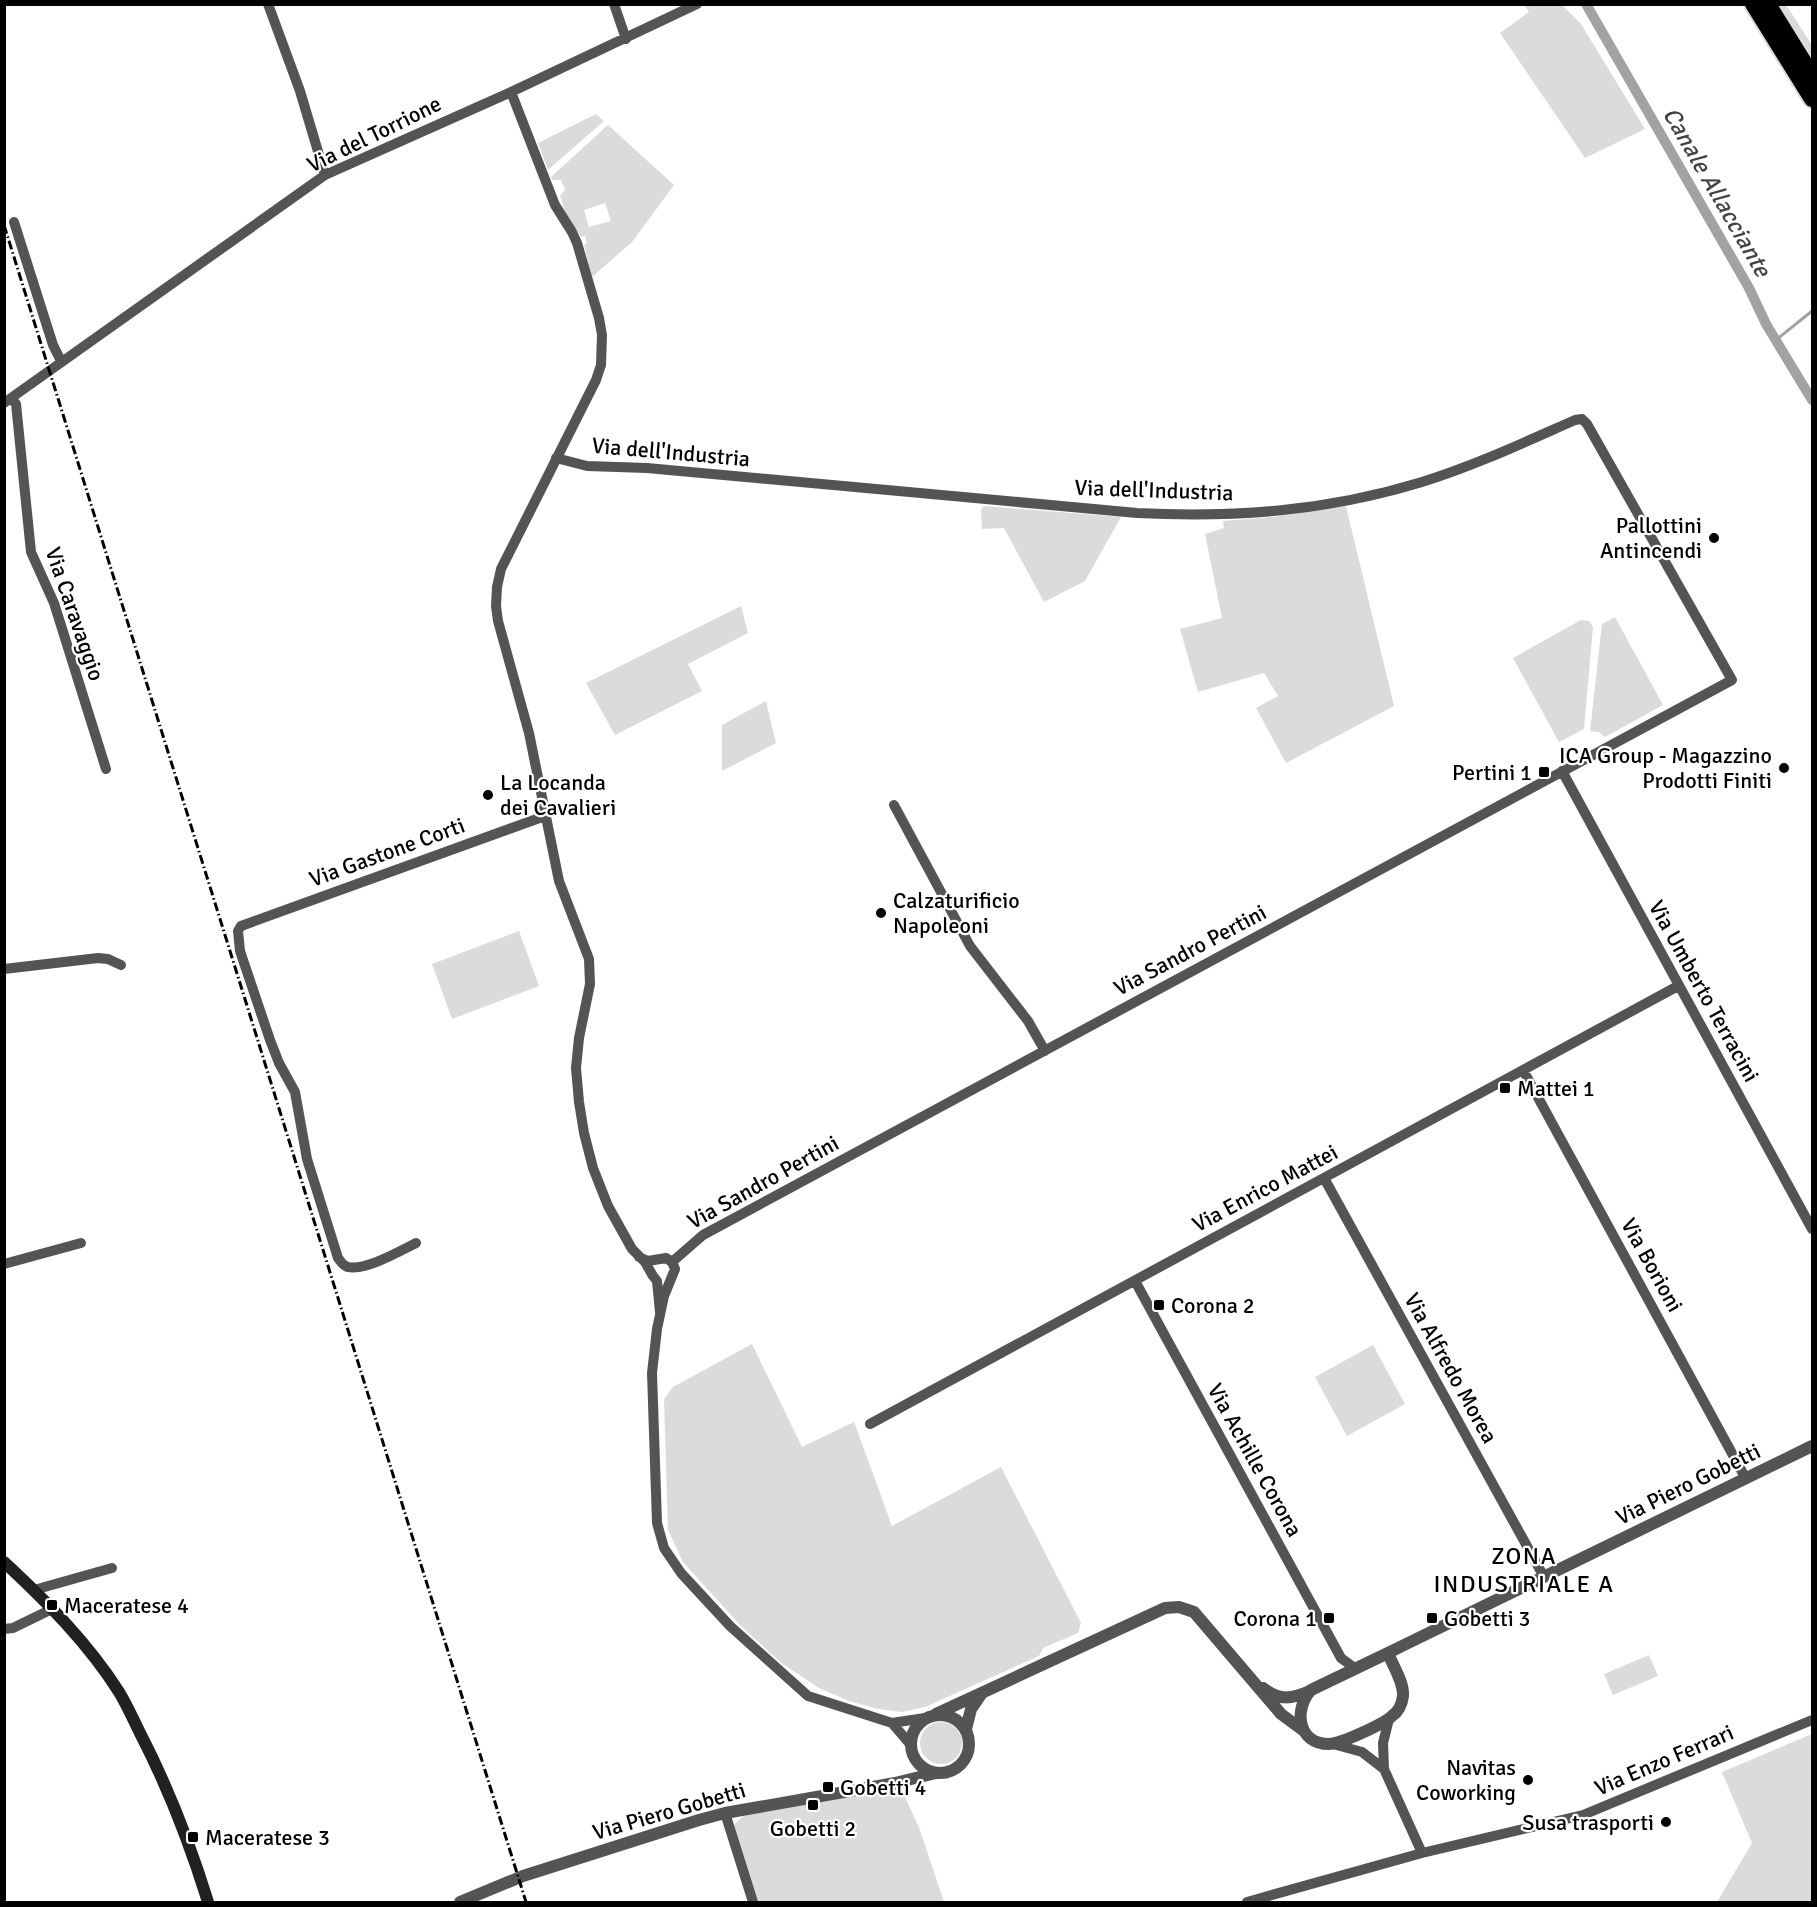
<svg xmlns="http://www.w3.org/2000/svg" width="1817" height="1907" font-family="Signika,sans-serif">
<rect width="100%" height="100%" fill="#fff"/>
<path fill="#dbdbdb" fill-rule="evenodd" d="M1524 5H1562L1581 24 1645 129 1585 158 1500 33 1529 12Z
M1777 5H1786L1812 45V61Z
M596 114 604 121 548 170 538 143Z
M608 125 674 185 632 242 592 277 584 245 587 243 585 236 581 237 565 212 560 196 565 190 561 180H552L551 177ZM605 203 611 221 589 227 584 210Z
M984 506 1121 517 1085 581 1044 602 1004 528 982 529 981 510Z
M1346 506 1394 706 1286 763 1256 708 1278 696 1264 673 1198 692 1180 629 1222 618 1205 534 1224 528 1223 521 1273 517Z
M741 606 748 633 688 664 702 691 615 735 586 683Z
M1615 617 1663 705 1605 737 1599 732 1590 731 1602 624Z
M1581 620 1589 621 1593 627 1584 729 1559 742 1513 658Z
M766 701 776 743 722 771V725Z
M519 931 539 986 452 1019 432 964Z
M752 1344 802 1447 854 1422 892 1526 1001 1467 1081 1623 1078 1633 1043 1648 1039 1656 925 1707 902 1712 878 1709 849 1701 819 1688 780 1662 739 1624 683 1562 668 1530 664 1399 673 1387Z
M1373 1345 1405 1404 1347 1436 1315 1377Z
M1649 1655 1658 1676 1613 1695 1604 1674Z
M920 1743a21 21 0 1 1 42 0a21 21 0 1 1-42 0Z
M1812 1734V1902H1717L1752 1843 1722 1772Z
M901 1788 920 1830 944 1902H758L733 1826 742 1817 750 1814Z"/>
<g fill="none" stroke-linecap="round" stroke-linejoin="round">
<path stroke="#a2a2a2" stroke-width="3" d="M1776 340 1812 311"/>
<path stroke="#a2a2a2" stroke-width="10" d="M1586 4 1749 288 1766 324 1812 400"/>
<g stroke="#dbdbdb" stroke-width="20">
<path id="trunk" d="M1753 4 1812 99
M1768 4 1812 75"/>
</g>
<path stroke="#545454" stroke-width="10" d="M268 4 300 91 325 175
M614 4 626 39
M511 92 555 205 572 232 577 243 599 318 602 335 601 365 596 380 501 569 497 587 496 606 498 621 529 733 559 881 589 959 590 984 579 1038 576 1068 579 1102 584 1133 593 1168 608 1206 632 1249 645 1262 653 1276 657 1281 660 1312
M14 222 53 345 61 361
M11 398 16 404 31 552 54 603 106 769
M4 403 325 175 511 92 697 4
M556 458 587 466 647 468 1137 513C1236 518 1327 511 1422 482 1474 466 1525 442 1575 420L1582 419 1587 424 1732 680 703 1235 672 1262
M1562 771 1812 1229
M894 805 970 946 1028 1021 1045 1051
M4 969 98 958 108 959 121 965
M1523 1070 1746 1479
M1324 1178 1544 1577
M416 1243C400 1251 365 1271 348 1267 343 1266 341 1262 338 1258L307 1159 295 1092 279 1063 270 1040 240 951 238 931 241 926 545 816
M639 1257 648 1261 666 1258 672 1262 675 1269 664 1296 657 1329 652 1373 657 1523 664 1548 681 1573 730 1626 808 1696 892 1723 925 1718
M4 1264 81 1243
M1135 1281 1341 1658 1356 1669
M870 1424 1678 986
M34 1590 112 1568
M4 1629 13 1628 52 1609
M1389 1719 1383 1743 1384 1769 1422 1853
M892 1723 910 1744
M1333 1744 1362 1752 1384 1769
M725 1813 753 1902
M1247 1902 1422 1853 1583 1815 1812 1720"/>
<path stroke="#545454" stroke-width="12" d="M1388 1653C1393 1666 1404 1682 1403 1696 1402 1704 1398 1712 1392 1716 1384 1724 1340 1744 1329 1744 1298 1744 1293 1710 1311 1690L1388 1653 1400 1647 1812 1446
M1263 1688C1280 1701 1291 1699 1310 1691
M936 1714 1165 1608 1179 1607 1194 1612 1281 1714 1304 1731
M911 1744a29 29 0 1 1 58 0a29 29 0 1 1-58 0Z
M966 1729 971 1709 982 1693
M460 1902 523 1876 699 1820 725 1813 895 1783 936 1773"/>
<path stroke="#212121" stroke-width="12" d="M4 1562C46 1601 88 1643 119 1692 127 1705 133 1719 140 1733 168 1787 190 1844 208 1902"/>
<use href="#trunk" stroke="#000" stroke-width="16"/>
<path stroke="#000" stroke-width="3" stroke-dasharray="9 3 1.5 3" stroke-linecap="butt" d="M4 225 526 1902"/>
</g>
<g fill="#000" stroke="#fff" stroke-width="2">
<circle cx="1714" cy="538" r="6"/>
<circle cx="1784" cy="768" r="6"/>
<rect x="1538" y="766" width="12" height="12" rx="3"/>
<circle cx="488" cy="795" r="6"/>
<circle cx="881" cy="913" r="6"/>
<rect x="1499" y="1082" width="12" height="12" rx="3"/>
<rect x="1153" y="1299" width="12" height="12" rx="3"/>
<rect x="46" y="1599" width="12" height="12" rx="3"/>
<rect x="1323" y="1612" width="12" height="12" rx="3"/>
<rect x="1426" y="1612" width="12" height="12" rx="3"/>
<circle cx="1528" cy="1780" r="6"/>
<rect x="822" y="1781" width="12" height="12" rx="3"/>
<rect x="807" y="1799" width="12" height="12" rx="3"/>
<circle cx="1666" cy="1822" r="6"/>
<rect x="187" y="1831" width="12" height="12" rx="3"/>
</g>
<g text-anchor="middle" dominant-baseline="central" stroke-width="4.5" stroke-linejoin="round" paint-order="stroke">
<g font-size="22" fill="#000" stroke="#fff">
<text transform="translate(374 134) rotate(-26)">Via del Torrione</text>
<text transform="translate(671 452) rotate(5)">Via dell'Industria</text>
<text transform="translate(1154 490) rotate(2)">Via dell'Industria</text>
<text transform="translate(75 614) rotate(71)">Via Caravaggio</text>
<text transform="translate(387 852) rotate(-20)">Via Gastone Corti</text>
<text transform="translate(1190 950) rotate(-28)">Via Sandro Pertini</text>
<text transform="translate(1704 991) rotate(61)">Via Umberto Terracini</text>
<text transform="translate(763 1182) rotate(-29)">Via Sandro Pertini</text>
<text transform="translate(1265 1188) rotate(-28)">Via Enrico Mattei</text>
<text transform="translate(1652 1265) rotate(61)">Via Borioni</text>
<text transform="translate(1451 1368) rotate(61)">Via Alfredo Morea</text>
<text transform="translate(1255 1460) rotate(61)">Via Achille Corona</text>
<text transform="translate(1688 1484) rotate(-26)">Via Piero Gobetti</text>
<text transform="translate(1664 1760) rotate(-23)">Via Enzo Ferrari</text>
<text transform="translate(669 1811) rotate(-16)">Via Piero Gobetti</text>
</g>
<g font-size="22" fill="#000" stroke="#fff" text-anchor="start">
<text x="1702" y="525" text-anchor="end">Pallottini<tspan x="1702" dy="25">Antincendi</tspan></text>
<text x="1772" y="755" text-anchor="end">ICA Group - Magazzino<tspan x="1772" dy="25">Prodotti Finiti</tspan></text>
<text x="1532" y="772" text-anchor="end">Pertini 1</text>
<text x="500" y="782">La Locanda<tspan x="500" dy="25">dei Cavalieri</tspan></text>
<text x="893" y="900">Calzaturificio<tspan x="893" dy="25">Napoleoni</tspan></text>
<text x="1517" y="1088">Mattei 1</text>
<text x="1171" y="1305">Corona 2</text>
<text x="64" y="1605">Maceratese 4</text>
<text x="1317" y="1618" text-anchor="end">Corona 1</text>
<text x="1444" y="1618">Gobetti 3</text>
<text x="1516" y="1767" text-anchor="end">Navitas<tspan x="1516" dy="25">Coworking</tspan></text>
<text x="840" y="1787">Gobetti 4</text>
<text x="1654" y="1822" text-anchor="end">Susa trasporti</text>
<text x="813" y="1828" text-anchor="middle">Gobetti 2</text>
<text x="205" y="1837">Maceratese 3</text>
</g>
<g font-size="24" font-style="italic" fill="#434343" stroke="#fff">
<text transform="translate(1717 192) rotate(60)">Canale Allacciante</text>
</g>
<g font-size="24" letter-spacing="1.5" fill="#000" stroke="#fff">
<text x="1524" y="1556">ZONA<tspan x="1524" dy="28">INDUSTRIALE A</tspan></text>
</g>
</g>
<rect width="1817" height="1907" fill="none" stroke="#000000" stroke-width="12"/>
</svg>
